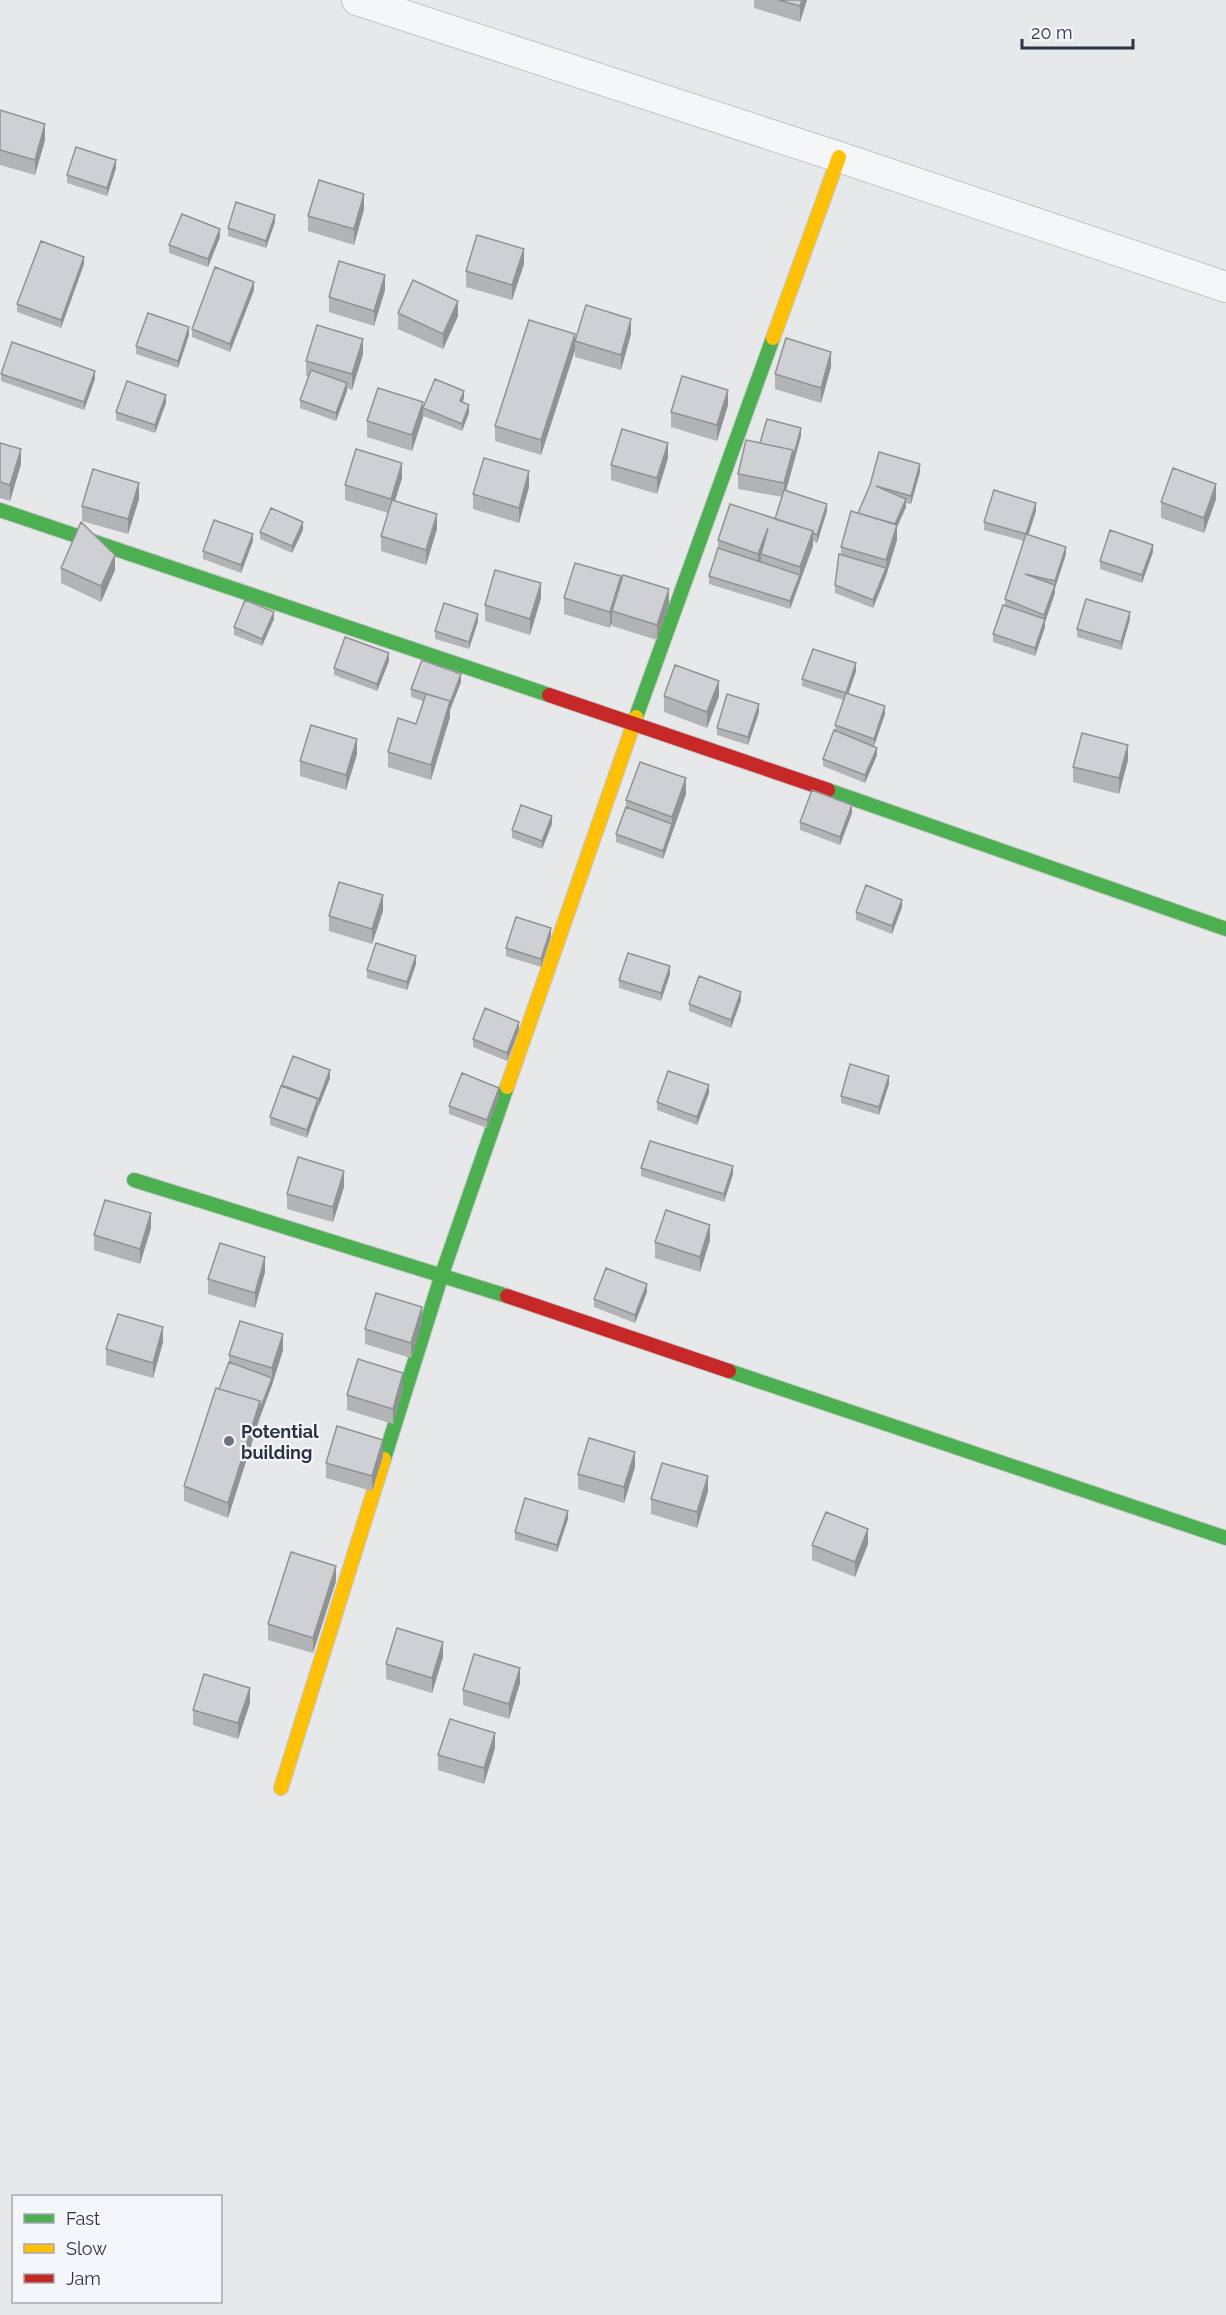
<svg xmlns="http://www.w3.org/2000/svg" width="1226" height="2315" font-family="Raleway,sans-serif">
<rect width="100%" height="100%" fill="#e6e8ea"/>
<g fill="none" stroke-linecap="round" stroke-linejoin="round">
<g stroke="#c4c6c8" stroke-width="32">
<path id="street" d="M357 0 839 157 1226 287"/>
</g>
<g stroke="#c4c6c8" stroke-width="16">
<path id="fast" d="M0 510 549 695
M636 717 773 338
M828 790 1226 929
M134 1180 507 1296
M729 1371 1226 1538
M384 1459 442 1274 507 1087"/>
</g>
<g stroke="#c4c6c8" stroke-width="16">
<path id="slow" d="M773 338 839 157
M507 1087 636 717
M281 1788 384 1459"/>
</g>
<g stroke="#c4c6c8" stroke-width="16">
<path id="jam" d="M549 695 828 790
M507 1296 729 1371"/>
</g>
<use href="#street" stroke="#f5f6f7" stroke-width="30"/>
<use href="#fast" stroke="#4caf50" stroke-width="14"/>
<use href="#slow" stroke="#ffc107" stroke-width="14"/>
<use href="#jam" stroke="#c62828" stroke-width="14"/>
</g>
<path fill="#b1b3b5" d="M754 0H807L800 22 754 8Z
M0 110 45 140 35 175 0 165Z
M116 168 107 196 67 183V175Z
M364 209 354 245 308 231V216Z
M275 222 266 248 228 236V228Z
M220 237 208 267 169 253V245Z
M84 264 61 328 17 312V304Z
M524 264 512 300 466 287V271Z
M254 290 230 352 192 337V329Z
M385 290 374 326 329 312V297Z
M398 313 458 316 443 349 398 329Z
M631 334 621 370 575 357V350L541 455 495 441V426L575 341Z
M189 335 178 368 136 354V346Z
M363 354 352 390 347 388V391L336 421 300 408V400L309 377 306 376V361Z
M831 367 821 403 775 389V374Z
M1 374 95 379 84 410 1 381Z
M464 398 462 402 469 413 462 431 423 416V408Z
M166 403 155 433 116 420V412Z
M728 405 717 441 671 427V412Z
M423 417 412 451 367 437V421Z
M801 436 786 491 827 511 817 543 813 541V546L790 609 709 584V576L718 548V540L775 519 782 497 738 489V474L760 443Z
M0 443 21 464 10 501 0 498Z
M668 458 657 494 611 480V465Z
M920 472 911 504 906 503V507L897 527V540L886 576 873 608 835 593V585L841 555V547L858 513 870 485Z
M402 478 395 501 437 529 426 565 381 551V536L388 513 345 500V485Z
M529 487 519 523 473 509V494Z
M139 499 128 534 82 521V506Z
M1216 499 1204 533 1161 518V502Z
M1036 511 1028 535 1066 554 1055 588V593L1045 622V627L1035 656 993 642V634L1005 605V599L1024 541 984 530V522Z
M303 530 292 553 260 539V532Z
M253 541 241 573 203 559V551Z
M1153 552 1142 583 1100 569V561Z
M61 568 115 570 101 602 61 583Z
M621 583 669 604 657 640 612 626V622L610 628 564 614V598Z
M541 598 530 635 485 621V605Z
M274 619 262 646 234 635V627Z
M1130 619 1121 650 1077 637V629Z
M478 621 469 649 435 639V631Z
M389 661 377 691 334 675V668Z
M856 671 848 694 885 714 874 746 877 755 865 783 823 766V759L835 731V725L843 700 802 686V679Z
M461 682 450 710V717L431 780 388 767V752L416 724 423 701 411 697V689Z
M664 696H719L707 728 664 712Z
M759 712 748 745 717 735V728Z
M357 754 346 790 300 776V761Z
M1128 760 1119 794 1073 782V767Z
M686 794 663 859 616 842V834L626 807V800Z
M852 813 840 845 800 830V822Z
M552 824 542 849 512 838V830Z
M902 907 892 934 856 920V912Z
M383 911 372 944 329 931V916Z
M551 936 541 967 506 956V948Z
M416 964 407 990 367 978V970Z
M670 974 661 1001 619 988V980Z
M741 1000 731 1028 689 1011V1004Z
M519 1030 507 1061 473 1047V1039Z
M330 1078 319 1106H318L307 1138 270 1125V1117L282 1085Z
M889 1084 879 1115 841 1103V1096Z
M709 1093 697 1125 657 1110V1102Z
M499 1096 487 1128 449 1114V1106Z
M641 1168 733 1174 724 1202 641 1176Z
M344 1187 333 1222 287 1209V1194Z
M151 1228 140 1264 94 1250V1235Z
M710 1240 700 1272 655 1258V1242Z
M265 1272 255 1308 208 1294V1279Z
M647 1292 635 1323 594 1307V1299Z
M422 1322 411 1358 365 1344V1329Z
M163 1342 153 1378 106 1365V1349Z
M283 1350 272 1385 260 1417 228 1518 184 1501V1486L229 1362V1355Z
M403 1388 393 1424 347 1410V1395Z
M383 1456 372 1491 326 1478V1463Z
M635 1467 624 1503 578 1489V1474Z
M708 1491 697 1528 651 1514V1499Z
M568 1519 557 1552 515 1540V1532Z
M868 1544 855 1577 812 1560V1545Z
M336 1581 313 1653 268 1640V1624Z
M443 1657 432 1693 386 1679V1664Z
M520 1683 509 1719 463 1705V1690Z
M250 1703 238 1739 193 1725V1710Z
M495 1748 484 1784 438 1770V1755Z"/>
<path fill="#909294" d="M802 0H807L800 22V6Z
M45 124V140L35 175V160Z
M116 160V168L107 196V188Z
M364 194V209L354 245V229Z
M275 215V222L266 248V241Z
M220 229V237L208 267V259Z
M524 249V264L512 300V285Z
M84 257V264L61 328V320Z
M385 275V290L374 326V311Z
M254 282V290L230 352V344Z
M458 301V316L443 349V334Z
M631 319V334L621 370V355Z
M189 327V335L178 368V361Z
M575 334V350L541 455V440Z
M363 339V354L352 390V374Z
M831 352V367L821 403V388Z
M95 371V379L84 410V402Z
M347 383V391L336 421V413Z
M728 390V405L717 441V425Z
M464 391V398L460 409V401Z
M166 395V403L155 433V425Z
M423 402V417L412 451V435Z
M469 405V413L462 431V424Z
M801 428V436L784 498V483L793 450Z
M668 443V458L657 494V478Z
M21 449V464L10 501V485Z
M402 463V478L391 514V499Z
M920 464V472L911 504V496Z
M529 471V487L519 523V508Z
M139 483V499L128 534V519Z
M1216 484V499L1204 533V518Z
M906 499V507L897 527V540L886 576 873 608V600L886 568V560L893 530Z
M1036 503V511L1026 542V534Z
M827 504V511L817 543V535Z
M437 514V529L426 565V550Z
M303 522V530L292 553V546Z
M768 528 761 554V560L758 569V554Z
M813 531V546L790 609V601L800 575V567Z
M253 534V541L241 573V565Z
M1153 545V552L1142 583V575Z
M1066 547V554L1055 588V593L1045 622V627L1035 656V648L1044 620V615L1055 586V581Z
M115 555V570L101 602V586Z
M621 576V591L612 611V622L610 628V612Z
M541 583V598L530 635V619Z
M669 589V604L657 640V625Z
M274 612V619L262 646V639Z
M1130 612V619L1121 650V642Z
M478 614V621L469 649V642Z
M389 653V661L377 691V684Z
M856 663V671L846 701V693Z
M461 674V682L450 710V717L431 780V765L450 701Z
M719 681V696L707 728V712Z
M759 704V712L748 745V737Z
M885 706V714L874 746V739Z
M357 739V754L346 790V775Z
M1128 745V760L1119 794V778Z
M877 748V755L865 783V775Z
M686 778V794L663 859V851L672 824V817Z
M852 805V813L840 845V837Z
M552 816V824L542 849V841Z
M383 895V911L372 944V929Z
M902 900V907L892 934V926Z
M551 928V936L541 967V959Z
M416 956V964L407 990V982Z
M670 966V974L661 1001V993Z
M741 992V1000L731 1028V1020Z
M519 1022V1030L507 1061V1053Z
M330 1070V1078L319 1106V1099Z
M889 1076V1084L879 1115V1107Z
M709 1085V1093L697 1125V1117Z
M499 1088V1096L487 1128V1120Z
M318 1099V1107L307 1138V1130Z
M733 1166V1174L724 1202V1194Z
M344 1171V1187L333 1222V1207Z
M151 1213V1228L140 1264V1249Z
M710 1225V1240L700 1272V1257Z
M265 1257V1272L255 1308V1293Z
M647 1284V1292L635 1323V1315Z
M422 1307V1322L411 1358V1343Z
M163 1327V1342L153 1378V1363Z
M283 1334V1350L272 1385 260 1417 228 1518V1503L260 1401 272 1378V1368Z
M403 1373V1388L393 1424V1409Z
M383 1440V1456L372 1491V1476Z
M635 1452V1467L624 1503V1487Z
M708 1476V1491L697 1528V1512Z
M568 1511V1519L557 1552V1545Z
M868 1529V1544L855 1577V1562Z
M336 1566V1581L313 1653V1638Z
M443 1642V1657L432 1693V1678Z
M520 1668V1683L509 1719V1704Z
M250 1688V1703L238 1739V1723Z
M495 1733V1748L484 1784V1768Z"/>
<path fill="#ced0d3" stroke="#909294" stroke-width="1.5" d="M778 0H802L800 6Z
M0 110 45 124 35 160 0 150Z
M76 147 116 160 107 188 67 175Z
M319 180 364 194 354 229 308 216Z
M236 202 275 215 266 241 228 228Z
M182 214 220 229 208 259 169 245Z
M477 235 524 249 512 285 466 271Z
M41 241 84 257 61 320 17 304Z
M339 261 385 275 374 311 329 297Z
M215 267 254 282 230 344 192 329Z
M413 280 458 301 443 334 398 313Z
M586 305 631 319 621 355 575 341Z
M148 313 189 327 178 361 136 346Z
M529 320 575 334 541 440 495 426Z
M317 325 363 339 352 374 306 361Z
M786 338 831 352 821 388 775 374Z
M12 342 95 371 84 402 1 374Z
M311 370 347 383 336 413 300 400Z
M682 376 728 390 717 425 671 412Z
M435 379 464 391 460 401 469 405 462 424 423 408Z
M127 381 166 395 155 425 116 412Z
M378 388 423 402 412 435 367 421Z
M767 419 801 428 793 458V450L760 443Z
M622 429 668 443 657 478 611 465Z
M746 440 793 450 784 483 738 474Z
M0 443 21 449 10 485 0 482Z
M356 449 402 463 391 499 345 485Z
M879 452 920 464 911 496 876 486 906 499 895 524 858 513 870 485Z
M484 458 529 471 519 508 473 494Z
M1173 468 1216 484 1204 518 1161 502Z
M93 469 139 483 128 519 82 506Z
M784 490 827 504 817 535 813 533V531L775 519Z
M994 490 1036 503 1026 534 984 522Z
M392 500 437 514 426 550 381 536Z
M730 504 813 531 800 567 761 554 768 528 758 554 718 540Z
M271 508 303 522 292 546 260 532Z
M851 511 897 525 886 560 841 547Z
M214 520 253 534 241 565 203 551Z
M81 522 115 555 101 586 61 568Z
M1110 530 1153 545 1142 575 1100 561Z
M1026 534 1066 547 1055 581 1025 574 1055 585 1044 615 1005 599Z
M718 548 800 575 790 601 709 576Z
M839 554 886 568 873 600 835 585Z
M575 563 621 576 610 612 564 598Z
M495 570 541 583 530 619 485 605Z
M623 575 669 589 657 625 612 611Z
M1086 599 1130 612 1121 642 1077 629Z
M245 600 274 612 262 639 234 627Z
M444 603 478 614 469 642 435 631Z
M1003 605 1045 619 1035 648 993 634Z
M345 637 389 653 377 684 334 668Z
M813 649 856 663 846 693 802 679Z
M422 660 461 674 450 703V701L411 689Z
M675 665 719 681 707 712 664 696Z
M846 693 885 706 874 739 835 725Z
M426 694 450 701 431 765 388 752 398 718 416 724Z
M727 694 759 704 748 737 717 728Z
M311 725 357 739 346 775 300 761Z
M834 730 877 748 865 775 823 759Z
M1082 733 1128 745 1119 778 1073 767Z
M640 762 686 778 672 817 626 800Z
M812 790 852 805 840 837 800 822Z
M521 805 552 816 542 841 512 830Z
M626 807 672 824 663 851 616 834Z
M339 882 383 895 372 929 329 916Z
M866 885 902 900 892 926 856 912Z
M516 917 551 928 541 959 506 948Z
M376 943 416 956 407 982 367 970Z
M628 953 670 966 661 993 619 980Z
M699 976 741 992 731 1020 689 1004Z
M485 1008 519 1022 507 1053 473 1039Z
M293 1056 330 1070 319 1099 282 1085Z
M850 1064 889 1076 879 1107 841 1096Z
M668 1071 709 1085 697 1117 657 1102Z
M462 1073 499 1088 487 1120 449 1106Z
M281 1086 318 1099 307 1130 270 1117Z
M650 1141 733 1166 724 1194 641 1168Z
M298 1157 344 1171 333 1207 287 1194Z
M105 1200 151 1213 140 1249 94 1235Z
M666 1210 710 1225 700 1257 655 1242Z
M220 1243 265 1257 255 1293 208 1279Z
M606 1268 647 1284 635 1315 594 1299Z
M376 1293 422 1307 411 1343 365 1329Z
M118 1314 163 1327 153 1363 106 1349Z
M240 1321 283 1334 272 1368 229 1355Z
M358 1359 403 1373 393 1409 347 1395Z
M229 1362 272 1378 260 1409V1401L219 1389Z
M216 1388 260 1401 228 1503 184 1486Z
M337 1426 383 1440 372 1476 326 1463Z
M589 1438 635 1452 624 1487 578 1474Z
M662 1463 708 1476 697 1512 651 1499Z
M525 1498 568 1511 557 1545 515 1532Z
M826 1512 868 1529 855 1562 812 1545Z
M291 1552 336 1566 313 1638 268 1624Z
M397 1628 443 1642 432 1678 386 1664Z
M474 1654 520 1668 509 1704 463 1690Z
M204 1674 250 1688 238 1723 193 1710Z
M450 1719 495 1733 484 1768 438 1755Z"/>
<circle fill="#6c737f" stroke="#f4f6f9" stroke-width="2" cx="229" cy="1441" r="6"/>
<g text-anchor="middle" dominant-baseline="central" stroke-width="4.5" stroke-linejoin="round" paint-order="stroke">
<g font-size="18" font-weight="bold" fill="#2b3445" stroke="#f4f6f9" text-anchor="start">
<text x="241" y="1431">Potential<tspan x="241" dy="21">building</tspan></text>
</g>
</g>
<rect x="12" y="2195" width="210" height="108" fill="#f4f6f9" stroke="#a4a8b1" stroke-width="1.5"/>
<rect x="24" y="2214" width="30" height="9" fill="#4caf50" stroke="#a4a8b1" stroke-width="1.5"/>
<text x="66" y="2225" font-size="18" fill="#2b3445">Fast</text>
<rect x="24" y="2244" width="30" height="9" fill="#ffc107" stroke="#a4a8b1" stroke-width="1.5"/>
<text x="66" y="2255" font-size="18" fill="#2b3445">Slow</text>
<rect x="24" y="2274" width="30" height="9" fill="#c62828" stroke="#a4a8b1" stroke-width="1.5"/>
<text x="66" y="2285" font-size="18" fill="#2b3445">Jam</text>
<path d="M1022 39v9h111v-9" fill="none" stroke="#2b3445" stroke-width="3"/>
<text x="1031" y="39" font-size="18" fill="#2b3445" stroke="#f4f6f9" stroke-width="4.5" paint-order="stroke">20 m</text>
</svg>
